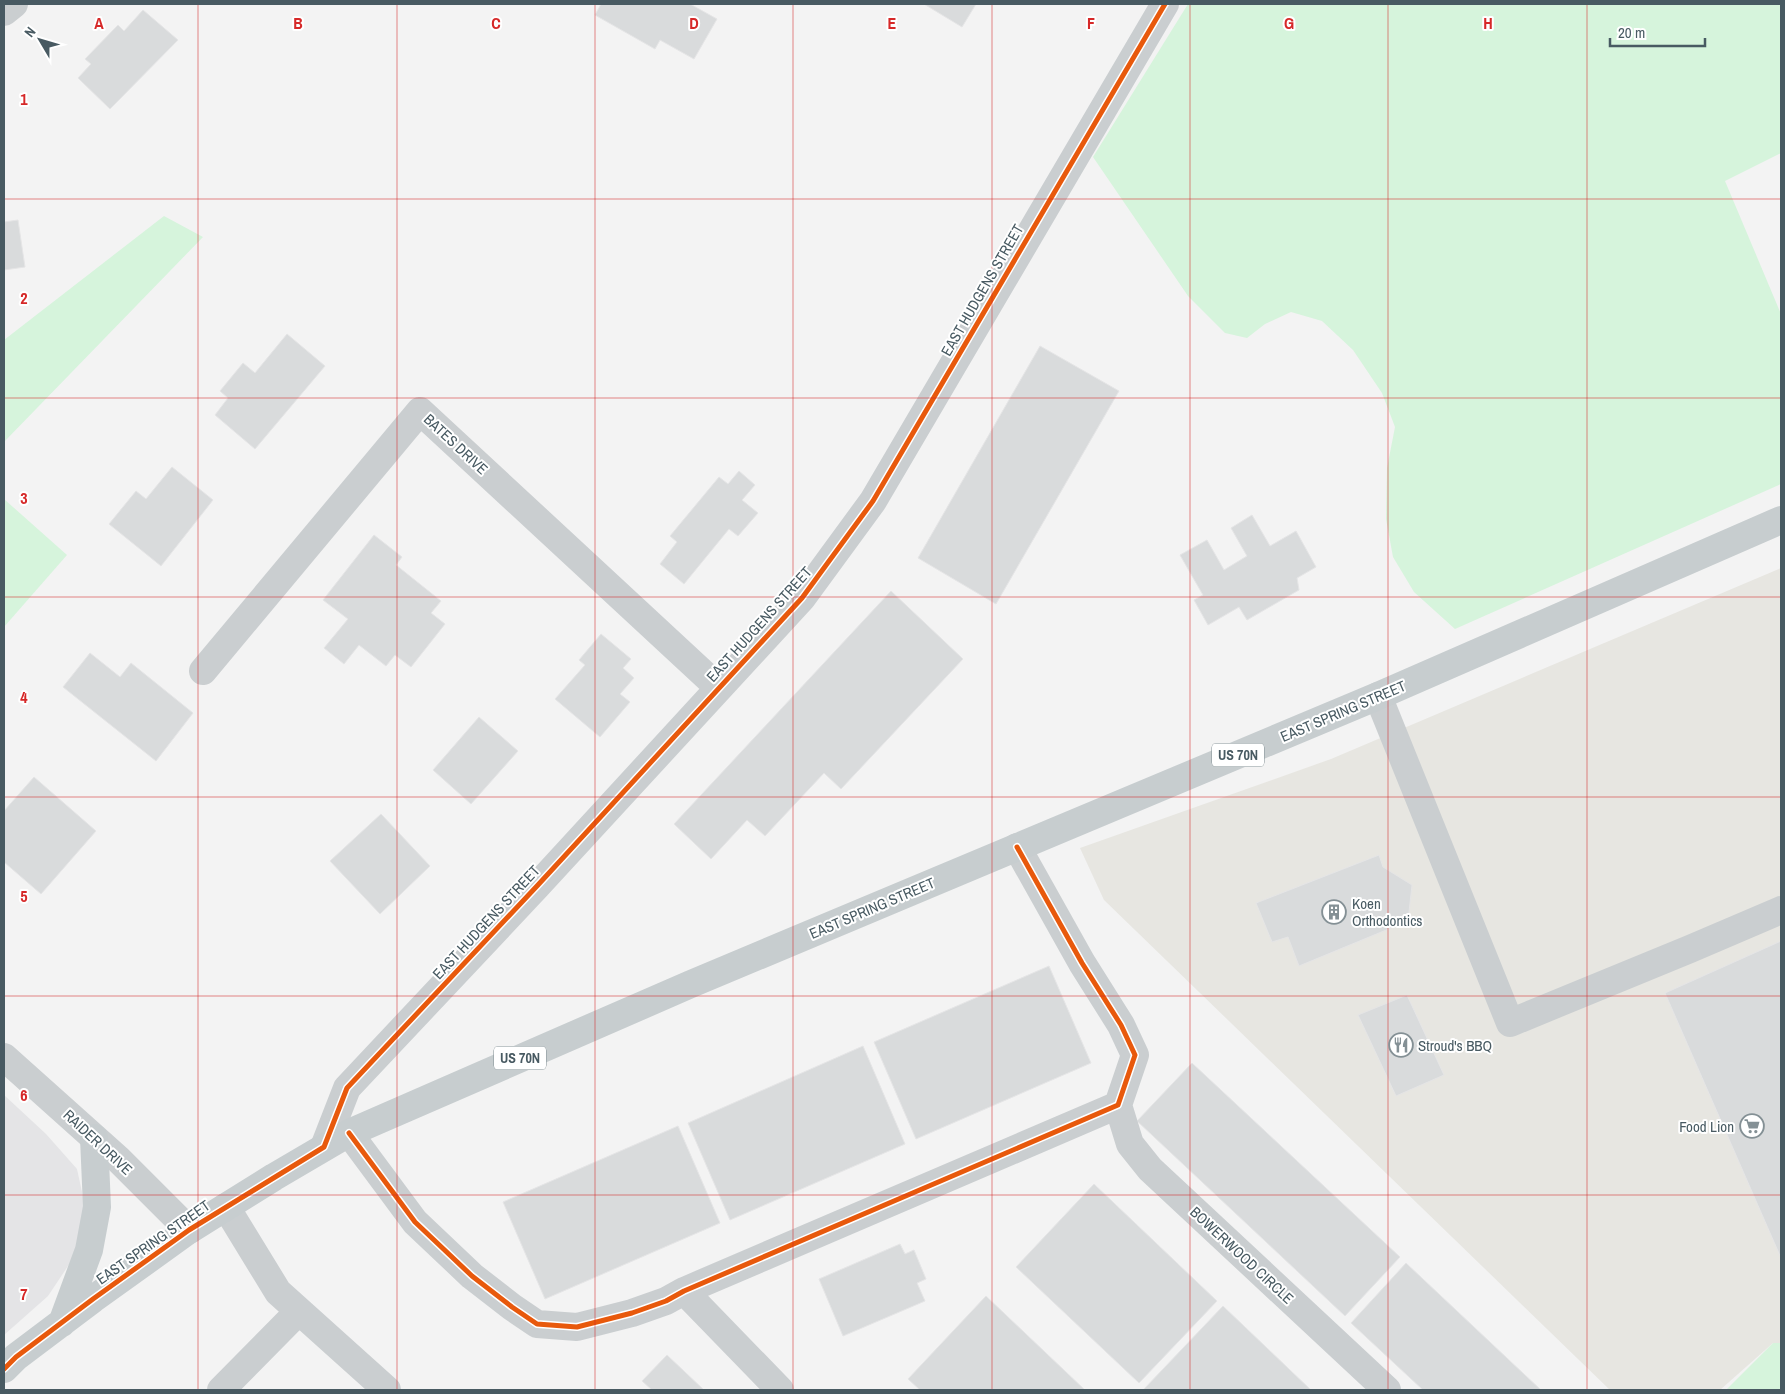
<svg xmlns="http://www.w3.org/2000/svg" width="1785" height="1394" font-family="'Archivo Narrow',sans-serif">
<rect width="100%" height="100%" fill="#f3f3f3"/>
<path fill="#e7e6e1" d="M1781 568V1343H1773L1720 1390H1610L1104 900 1080 848 1331 759Z"/>
<path fill="#e4e4e6" d="M4 1095 46 1134 77 1169 87 1215 76 1254 48 1296 4 1335Z"/>
<path fill="#d6f4dc" d="M1188 4H1781V153L1725 181 1781 314V484L1455 629 1414 592 1393 557 1386 519 1387 468 1395 427 1382 393 1353 350 1322 321 1291 312 1265 324 1247 338 1225 333 1188 296 1093 157Z
M164 216 203 237 4 442V340Z
M4 499 67 555 4 627Z
M1773 1343H1781V1390H1726Z"/>
<path fill="#d9dbdc" stroke="#e5e5e6" d="M601 4H690L717 19 694 59 660 40 655 49 595 15Z
M924 4H976L962 27Z
M143 10 178 40 110 109 78 78 91 64 85 59 118 25 124 31Z
M18 220 25 267 4 270V222Z
M287 334 325 366 255 449 215 415 228 398 220 391 243 363 255 373Z
M1040 346 1119 391 996 604 918 558Z
M172 467 213 500 161 566 109 524 136 491 146 499Z
M739 471 755 485 742 500 758 513 738 536 729 529 684 584 660 564 677 542 670 536 719 477 728 484Z
M1252 515 1270 546 1296 531 1316 567 1297 578 1299 590 1247 620 1239 607 1208 625 1194 600 1203 595 1180 555 1207 540 1224 570 1247 556 1231 528Z
M374 535 402 557 396 565 441 601 431 613 445 624 411 667 395 655 386 666 359 645 344 664 324 648 348 619 323 600Z
M891 591 963 659 841 789 824 773 765 836 747 820 711 859 674 824Z
M601 634 631 659 623 668 634 678 620 694 630 702 600 737 555 699 585 665 579 660Z
M90 653 120 677 131 663 193 713 156 761 63 687Z
M479 717 518 751 471 804 433 770Z
M34 777 96 831 41 894 4 862V811Z
M381 814 430 866 380 914 330 861Z
M1379 855 1383 867 1412 885 1408 921 1299 966 1288 937 1272 942 1256 903Z
M1781 941V1258L1665 993Z
M1049 966 1091 1063 916 1139 874 1042Z
M1407 995 1444 1075 1396 1096 1358 1015Z
M863 1046 905 1144 730 1220 688 1123Z
M1192 1063 1400 1257 1345 1316 1137 1121Z
M678 1126 720 1223 545 1299 503 1202Z
M1094 1184 1217 1301 1139 1383 1016 1267Z
M900 1244 905 1254 914 1250 926 1279 917 1283 925 1301 843 1336 819 1279Z
M1406 1263 1541 1390H1423L1351 1323Z
M986 1296 1085 1390H920L908 1379Z
M1223 1306 1311 1390H1145L1144 1389Z
M667 1355 704 1390H652L642 1381Z"/>
<g fill="none" stroke-linecap="round" stroke-linejoin="round">
<path stroke="#caced0" stroke-width="28" d="M4 12 14 4
M203 671 420 411 719 688
M1378 696 1510 1023 1690 949 1781 910
M4 1057 118 1159 189 1230
M1118 1105 1130 1144 1150 1169 1387 1390
M349 1133 415 1222 472 1276 512 1307 537 1324 577 1327 632 1313 666 1301 684 1291 1118 1105 1135 1055 1121 1025 1082 963 1017 847
M324 1147 347 1088 537 886 802 598 873 501 1165 4
M226 1207 278 1292 387 1390
M684 1291 780 1390
M221 1390 299 1311"/>
<path stroke="#c7cdcf" stroke-width="28" d="M62 1323 89 1250 97 1207 94 1138
M4 1369 16 1357 93 1299 189 1230 274 1177 349 1133 691 984 1378 696 1781 520"/>
<g stroke="#fff" stroke-width="8">
<path id="cycleway" d="M349 1133 415 1222 472 1276 512 1307 537 1324 577 1327 632 1313 666 1301 684 1291 1118 1105 1135 1055 1121 1025 1082 963 1017 847
M4 1369 16 1357 93 1299 189 1230 324 1147 347 1088 537 886 802 598 873 501 1165 4"/>
</g>
<use href="#cycleway" stroke="#e8590c" stroke-width="5"/>
</g>
<path fill="none" stroke="#d62828" stroke-width="1" stroke-opacity="0.55" d="M198 4V1390M397 4V1390M595 4V1390M793 4V1390M992 4V1390M1190 4V1390M1388 4V1390M1587 4V1390M4 199H1781M4 398H1781M4 597H1781M4 797H1781M4 996H1781M4 1195H1781"/>
<defs>
<g id="building-ring" transform="scale(1.25)"><circle r="9.5" fill="#fff" stroke="#849095" stroke-width="1.5"/><path d="M-4-6H4V6H1V3H-1V6H-4ZM-2.5-4.3h1.7v1.8h-1.7ZM.8-4.3h1.7v1.8H.8ZM-2.5-1h1.7V.8h-1.7ZM.8-1h1.7V.8H.8Z" fill="#849095"/></g>
<g id="restaurant-ring" transform="scale(1.25)"><circle r="9.5" fill="#fff" stroke="#849095" stroke-width="1.5"/><path d="M-5-6h1v4h1v-4h1v4h1v-4h1v5L-1.5 .5V6h-2V.5L-5-1ZM5-6V6H3V1.5H1.5Q1.5-4 5-6Z" fill="#849095"/></g>
<g id="supermarket-ring" transform="scale(1.25)"><circle r="9.5" fill="#fff" stroke="#849095" stroke-width="1.5"/><path d="M-6-5.5h2.5l.6 2H6L4.5 2H-2.5L-4.4-4H-6ZM-1.5 3.2a1.3 1.3 0 1 0 .1 0ZM3 3.2a1.3 1.3 0 1 0 .1 0Z" fill="#849095"/></g>
</defs>
<g fill-rule="evenodd">
<use href="#building-ring" x="1334" y="912"/>
<use href="#restaurant-ring" x="1401" y="1045"/>
<use href="#supermarket-ring" x="1752" y="1126"/>
</g>
<g text-anchor="middle" dominant-baseline="central" stroke-width="4" stroke-linejoin="round" paint-order="stroke">
<g fill="#fff" stroke="#7f8c91" stroke-width="1">
<rect x="1212" y="743.5" width="52" height="23" rx="4"/>
<rect x="494" y="1046.5" width="52" height="23" rx="4"/>
</g>
<g font-size="14" font-weight="bold" fill="#485a62">
<text x="1238" y="755">US 70N</text>
<text x="520" y="1058">US 70N</text>
</g>
<g font-size="15" fill="#485a62" stroke="#fff">
<text transform="translate(982 290) rotate(-60)">EAST HUDGENS STREET</text>
<text transform="translate(456 444) rotate(43)">BATES DRIVE</text>
<text transform="translate(759 624) rotate(-48)">EAST HUDGENS STREET</text>
<text transform="translate(1343 711) rotate(-23)">EAST SPRING STREET</text>
<text transform="translate(872 908) rotate(-23)">EAST SPRING STREET</text>
<text transform="translate(486 922) rotate(-47)">EAST HUDGENS STREET</text>
<text transform="translate(98 1142) rotate(43)">RAIDER DRIVE</text>
<text transform="translate(153 1242) rotate(-35)">EAST SPRING STREET</text>
<text transform="translate(1242 1255) rotate(43)">BOWERWOOD CIRCLE</text>
</g>
<g font-size="15" fill="#485a62" stroke="#fff" text-anchor="start">
<text x="1352" y="903">Koen<tspan x="1352" dy="17">Orthodontics</tspan></text>
<text x="1418" y="1045">Stroud's BBQ</text>
<text x="1734" y="1126" text-anchor="end">Food Lion</text>
</g>
</g>
<g font-size="16" text-anchor="middle" font-weight="bold" fill="#d62828" stroke="#fff" stroke-width="4" stroke-linejoin="round" paint-order="stroke">
<text x="99" y="29">A</text>
<text x="298" y="29">B</text>
<text x="496" y="29">C</text>
<text x="694" y="29">D</text>
<text x="892" y="29">E</text>
<text x="1091" y="29">F</text>
<text x="1289" y="29">G</text>
<text x="1488" y="29">H</text>
<text x="24" y="105">1</text>
<text x="24" y="304">2</text>
<text x="24" y="504">3</text>
<text x="24" y="703">4</text>
<text x="24" y="902">5</text>
<text x="24" y="1101">6</text>
<text x="24" y="1300">7</text>
</g>
<rect width="1785" height="1394" fill="none" stroke="#485a62" stroke-width="10"/>
<g transform="translate(40 40) rotate(308)" stroke="#ffffff" stroke-width="4" paint-order="stroke">
<path d="M0-4L9 19L0 12L-9 19Z" fill="#485a62"/>
<text y="-8" font-size="14" font-weight="bold" text-anchor="middle" fill="#485a62">N</text>
</g>
<path d="M1610 38v8h95v-8" fill="none" stroke="#485a62" stroke-width="2.5"/>
<text x="1618" y="38" font-size="15" fill="#485a62" stroke="#ffffff" stroke-width="4" paint-order="stroke">20 m</text>
</svg>
